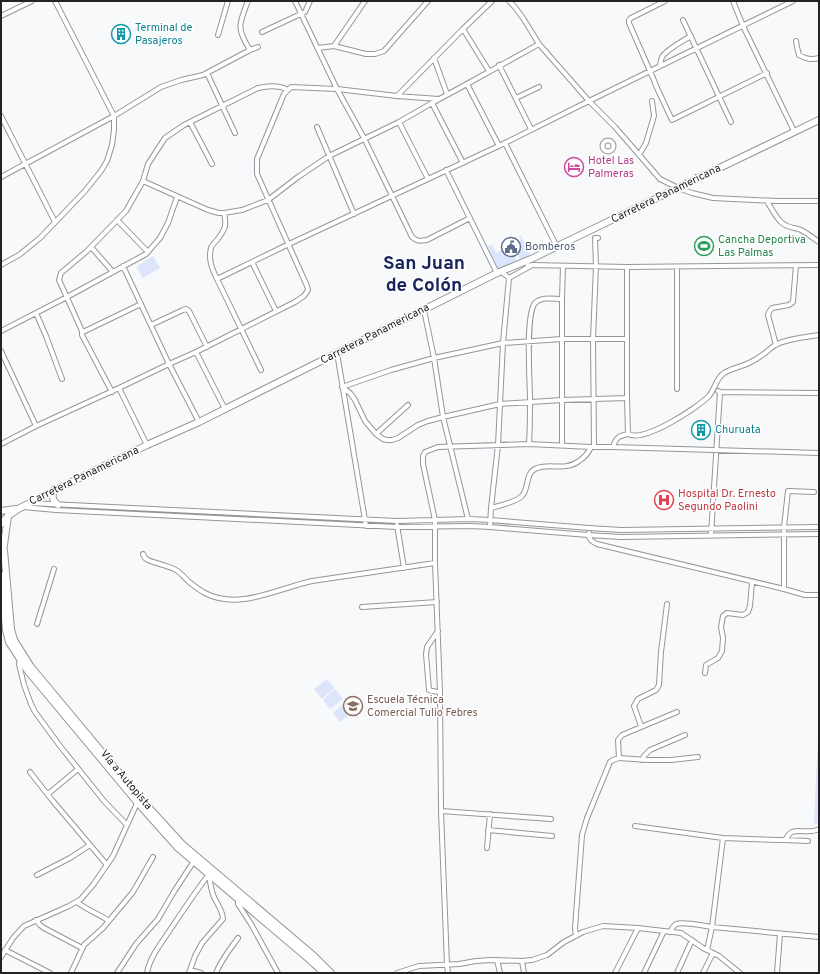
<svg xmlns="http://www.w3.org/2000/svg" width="820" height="974" font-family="Overpass,sans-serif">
<rect width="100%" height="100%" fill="#f8f9fb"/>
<path fill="#dde5fc" d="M521 235 530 255 520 260 513 245 521 240 519 236Z
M492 245 496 253 509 246 517 261 498 270 488 246Z
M153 256 160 268 143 278 136 267Z
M327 679 335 688 322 699 314 689Z
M335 689 343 699 330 709 323 700Z
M346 702 353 712 340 722 333 713Z
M819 715V824L814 823Z"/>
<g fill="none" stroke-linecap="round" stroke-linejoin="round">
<g stroke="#959699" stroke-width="6">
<path id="minor" d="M248 1C239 24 236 28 250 50
M295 1 337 89 364 138 412 237C418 242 420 241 427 240L470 218
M509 1 514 6 523 18 539 44 589 101 615 127 660 179 678 188 692 193 713 198 776 201H819
M665 1 631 18 629 20V23L653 78 657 88 672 120 767 73
M733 1 743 26 794 131
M1 16 32 1
M683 20 731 122
M463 29 489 71
M262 32 305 12 310 1
M218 35 228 1
M796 41 797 47 799 55C806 59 811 60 819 58
M334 46 365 1
M318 48 334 46 366 54H375L384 51 428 1
M434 58 447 94
M499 65 531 129
M660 66C660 63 661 60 662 57 667 49 683 41 691 36
M207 73 235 133
M467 84 499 146
M397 96 463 29 492 1
M516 98 539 87
M432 103 463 163
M1 116 55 222
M190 122 212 164
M399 122 428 179
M317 127 354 214
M602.5 146a5.5 5.5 0 1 1 11 0a5.5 5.5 0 1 1-11 0Z
M505 143 557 247
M639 155 646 143 654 116 652 101
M446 170 497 273
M1 177 114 116 161 87 181 80 203 75 250 50 258 47
M143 181 208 210 219 213H224L242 210 268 200 298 177 329 156 399 122 432 103 467 84 539 44
M767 201C771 208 775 216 781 222 787 228 793 227 801 230 807 233 813 238 819 242
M224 213C227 227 225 229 217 240 215 242 212 245 211 248 208 259 212 269 217 279L261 370
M117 220 148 252
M91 247 113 272
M252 262 276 311
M1 265 19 255 40 238 85 191 101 171 107 161 112 145 114 130V116L55 1
M123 266 169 364 199 422
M627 267V398L628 434
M677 267V389
M527 268 532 265 627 267 819 265
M502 271 503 273 509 278 527 268 528 265
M217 279 289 244 505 143 589 101 793 1
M424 310 434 358 443 417 468 519
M36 313 46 336 62 379
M151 325 183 310 186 309 189 311 207 347
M1 331 67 297 146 254 160 238 168 223 177 197
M83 332 141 304
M776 345 768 315 769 312 772 308 789 305 793 302 796 265
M1 351 36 426
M196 352 225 409
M337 353 366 526
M342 387 350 393 355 400 365 421 376 434 383 439 387 440H392L398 438 418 425 428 421 443 417 500 404 562 400 627 398
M342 387 391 370 434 358 503 343 562 339H627
M119 388 147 445
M718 391 720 392 819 393
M112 392 82 335V331L59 280 61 273 87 251 126 211 143 181 148 164 165 138 184 125 258 88C267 86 279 85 288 90
M376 434 408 405
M1 444 36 426 119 388 169 364 196 352 295 302 304 296 308 290 307 286 257 174V159L284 94 291 87 337 89 397 96 439 99
M529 444C530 429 530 415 530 400 530 382 525 315 535 303 542 296 553 299 562 299
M562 445V299L563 266
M594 447 593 339 596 266 595 238H598
M613 447C616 437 619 436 628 434 644 443 697 408 709 396 715 389 716 378 724 373 732 368 741 367 749 363 755 360 760 357 765 353 769 350 773 346 777 344 790 338 806 337 819 335
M30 503 397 521 470 519 490 520 589 528 621 530 819 527
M23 507 56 510 397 527 470 526 490 527 588 535 621 537 819 534
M491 508C499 506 516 502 522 496 529 489 525 474 535 469 549 462 564 472 579 461 585 457 588 454 591 447
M397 525 404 568
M490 527 491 508 498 445 503 343 509 278
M589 533C588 539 592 542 597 544L784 589 805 595H819
M711 535 720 392
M143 554 145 558 148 560C157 564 167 565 176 570 181 573 184 577 188 581 193 585 199 590 205 593 239 611 279 588 312 581L435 563
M784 589V527L788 491 814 492
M362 607 437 602
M37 624 54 569
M438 631 427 647 426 654 429 690 432 691 440 692
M20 660 19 664 24 685 31 704 35 712 60 746 104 801 127 825
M705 673 706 665 718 658 722 651 723 638 721 627 723 616 727 613 743 615 748 612 750 606 752 582
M641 726 634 706 638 699 656 690 659 685 661 652 667 604
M619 758 618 740 622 735 677 712
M642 760 644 756 650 750 685 735
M30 772 52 800 107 865
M48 794 78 769
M441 811 551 819
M635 826 723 838 778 840H785C787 837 789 833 792 832 799 829 810 834 819 829
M488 830 552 836
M723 838 712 927 819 937
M784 840 808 841
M487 848 490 814
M37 875 70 858 90 845
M238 899V904L251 924 278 973
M77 902C87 910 99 914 109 921
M36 920 40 925 44 928 82 948
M670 932C672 929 673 926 676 924 684 921 703 926 712 927L707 950
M576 936 575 928 582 835 587 818 610 762 613 760 619 758 648 760H671L698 757
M5 950 50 973
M1 957 13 938 24 926 69 906 81 899 93 885 113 856 138 801
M497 960 500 973
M522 961 524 973
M190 970 201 973
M71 973 84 945 103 928 133 892 153 857
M117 973 136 944 158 919 175 890 194 861
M147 973C150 956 163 941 172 927 184 909 196 891 209 874
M189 973 195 956 202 943 223 919C223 911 217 904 214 897 211 890 210 882 209 875
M216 973C221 960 230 949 238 938
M397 973 419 966 459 964 476 961 490 960 522 961 532 960 547 955 564 942 583 932 603 926 638 928 681 933 703 948 719 956 740 973
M448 973 447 965 441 811 440 692 435 563V520L423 464V456L425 452 438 447 529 444 591 447H613L819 453
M615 973 638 928
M644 973 664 931
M677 973 692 940
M703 973 713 953
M777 973 780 934"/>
</g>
<g stroke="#959699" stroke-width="8">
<path id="primary" d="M54 490C51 497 53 501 58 505
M1 511 16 509
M1 524 8 516 18 509 57 489 147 445 199 422 497 273 531 259 568 241 819 120"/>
</g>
<g stroke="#959699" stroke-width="8">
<path id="trunk" d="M1 538 4 550 11 629 14 640 31 667 141 799 182 844 314 956 331 973
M4 545 8 516
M1 575 6 630 9 642 27 670 137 802 178 848 310 960 324 973"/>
</g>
<use href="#minor" stroke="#fff" stroke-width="4"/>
<use href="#primary" stroke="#fff" stroke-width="6"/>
<use href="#trunk" stroke="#fff" stroke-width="6"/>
</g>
<defs>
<g id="building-ring" transform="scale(1)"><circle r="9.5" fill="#fff" stroke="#0f9aa8" stroke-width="1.5"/><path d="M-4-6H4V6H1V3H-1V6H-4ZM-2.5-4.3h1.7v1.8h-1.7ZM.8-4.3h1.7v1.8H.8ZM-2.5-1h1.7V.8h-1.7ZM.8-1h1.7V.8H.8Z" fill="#0f9aa8"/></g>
<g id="hotel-ring" transform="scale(1)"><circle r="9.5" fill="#fff" stroke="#d1479c" stroke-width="1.5"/><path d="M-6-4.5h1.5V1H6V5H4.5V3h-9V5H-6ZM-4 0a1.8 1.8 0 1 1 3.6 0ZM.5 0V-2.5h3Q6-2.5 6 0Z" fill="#d1479c"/></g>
<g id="stadium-ring" transform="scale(1)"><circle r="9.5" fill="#fff" stroke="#2e9e5b" stroke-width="1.5"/><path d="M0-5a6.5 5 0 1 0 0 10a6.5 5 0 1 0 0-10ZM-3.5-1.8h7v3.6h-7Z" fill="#2e9e5b"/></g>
<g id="civic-ring" transform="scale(1)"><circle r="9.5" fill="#fff" stroke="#5c6f8a" stroke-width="1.5"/><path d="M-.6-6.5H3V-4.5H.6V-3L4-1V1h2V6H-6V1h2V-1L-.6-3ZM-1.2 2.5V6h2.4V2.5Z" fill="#5c6f8a"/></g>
<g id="hospital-ring" transform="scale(1)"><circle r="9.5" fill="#fff" stroke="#e0444e" stroke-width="1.5"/><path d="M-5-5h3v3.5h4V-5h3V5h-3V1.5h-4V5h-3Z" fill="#e0444e"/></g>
<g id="school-ring" transform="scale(1)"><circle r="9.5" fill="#fff" stroke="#8d6e63" stroke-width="1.5"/><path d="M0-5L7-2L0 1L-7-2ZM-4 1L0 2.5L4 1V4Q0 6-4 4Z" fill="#8d6e63"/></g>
</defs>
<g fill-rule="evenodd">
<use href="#building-ring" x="121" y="34"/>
<use href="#hotel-ring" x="574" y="167"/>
<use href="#stadium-ring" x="704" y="246"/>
<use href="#civic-ring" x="511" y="247"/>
<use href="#building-ring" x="701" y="430"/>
<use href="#hospital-ring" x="664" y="500"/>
<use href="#school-ring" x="353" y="706"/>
</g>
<g text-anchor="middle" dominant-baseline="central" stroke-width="3" stroke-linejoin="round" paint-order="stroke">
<g font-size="11" fill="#0d838f" stroke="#fff" text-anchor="start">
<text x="135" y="28">Terminal de<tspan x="135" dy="13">Pasajeros</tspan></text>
<text x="715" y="430">Churuata</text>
</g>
<g font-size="11" fill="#b23c85" stroke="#fff" text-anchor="start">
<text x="588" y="161">Hotel Las<tspan x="588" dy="13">Palmeras</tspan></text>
</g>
<g font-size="11" fill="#232324" stroke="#fff">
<text transform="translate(666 194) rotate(-26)">Carretera Panamericana</text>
<text transform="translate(375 334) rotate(-27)">Carretera Panamericana</text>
<text transform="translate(84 476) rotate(-26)">Carretera Panamericana</text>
<text transform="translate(126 780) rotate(50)">Vía a Autopista</text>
</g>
<g font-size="11" fill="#27864d" stroke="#fff" text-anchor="start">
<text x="718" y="240">Cancha Deportiva<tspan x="718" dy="13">Las Palmas</tspan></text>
</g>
<g font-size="11" fill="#4e5e75" stroke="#fff" text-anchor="start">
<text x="525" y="247">Bomberos</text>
</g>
<g font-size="11" fill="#be3a42" stroke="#fff" text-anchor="start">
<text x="678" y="494">Hospital Dr. Ernesto<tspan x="678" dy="13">Segundo Paolini</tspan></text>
</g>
<g font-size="11" fill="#785e54" stroke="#fff" text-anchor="start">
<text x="367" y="700">Escuela Técnica<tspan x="367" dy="13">Comercial Tulio Febres</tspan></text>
</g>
<g font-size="19" font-weight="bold" fill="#19245c" stroke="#fff">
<text x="424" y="264">San Juan<tspan x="424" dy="22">de Colón</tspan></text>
</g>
</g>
<rect width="820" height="974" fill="none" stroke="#232324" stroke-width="4"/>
</svg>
